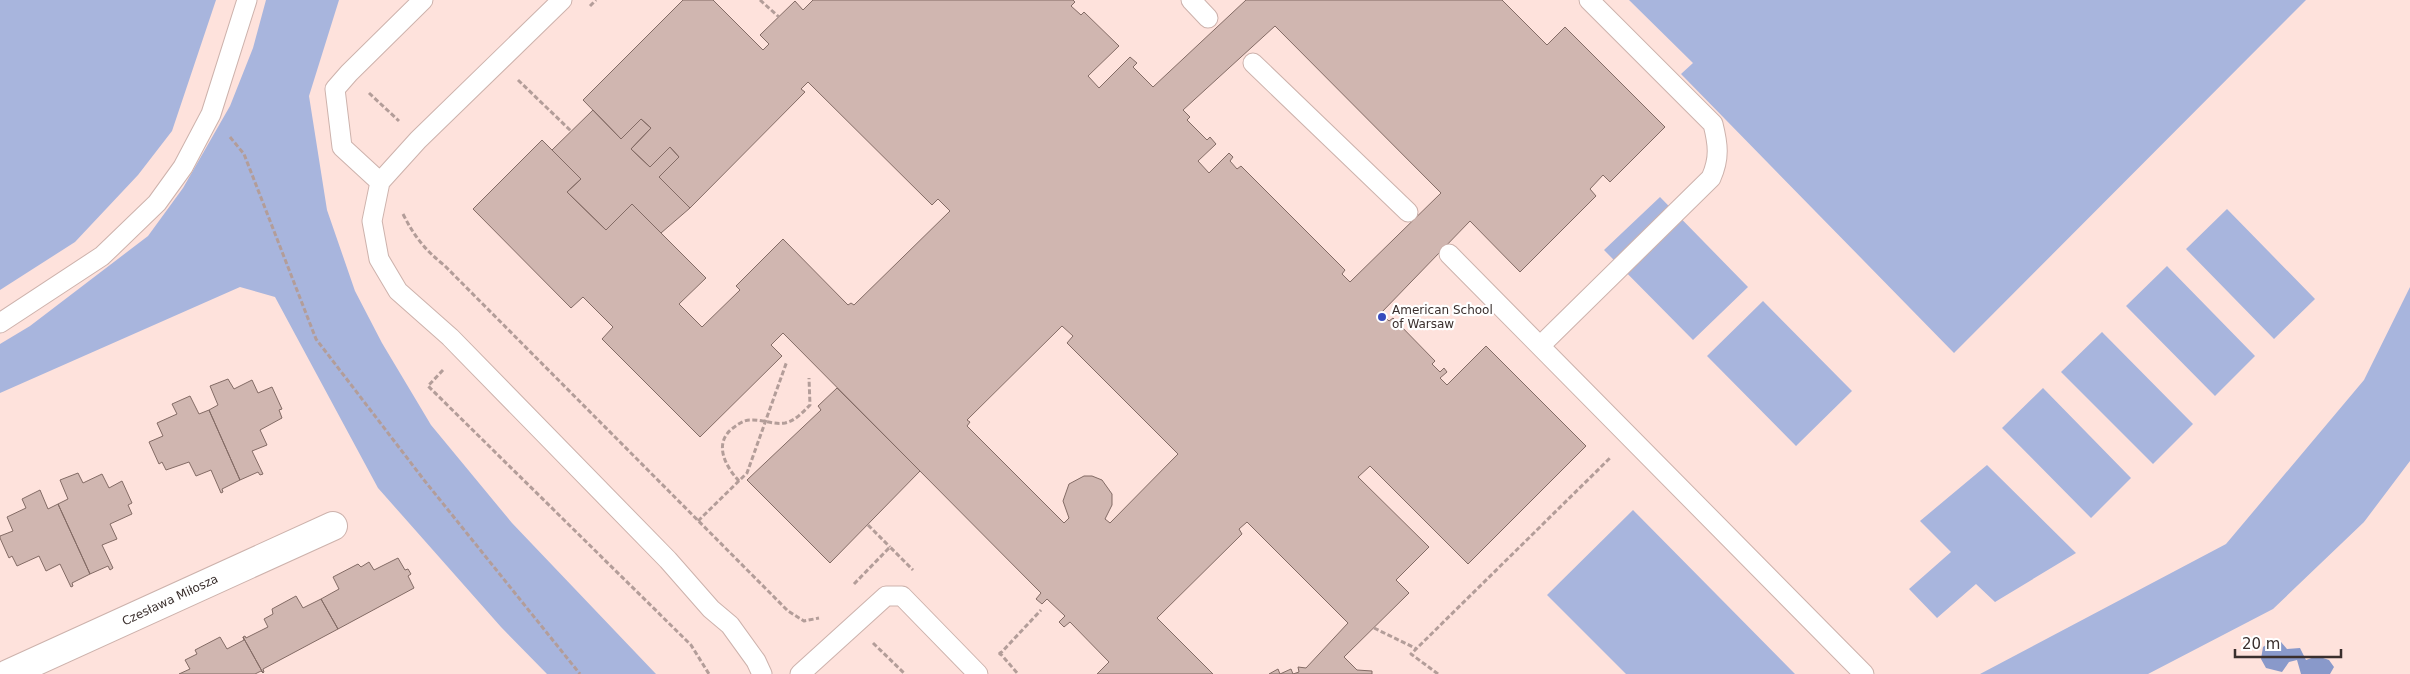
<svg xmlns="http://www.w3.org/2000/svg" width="2410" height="674" font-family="'DejaVu Sans',sans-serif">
<rect width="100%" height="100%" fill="#fee2dc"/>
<path fill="#a8b5dd" d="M0 0H216L172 131 138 175 75 242 0 290Z
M266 0H339L309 96 327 210 355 291 382 343 431 425 512 523 656 674H547L501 627 378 488 275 297 240 287 0 393V344L30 326 148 236 183 188 230 106 253 48Z
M1629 0H2306L1954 353 1681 74 1693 63Z
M1660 197 1748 287 1693 340 1604 250Z
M2227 209 2315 299 2274 339 2186 249Z
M2167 266 2255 356 2215 396 2126 306Z
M2410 287V461L2364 522 2273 609 2148 674H1980L2226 544 2364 380Z
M1763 301 1852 391 1796 446 1707 356Z
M2102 332 2193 424 2153 464 2061 372Z
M2043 388 2131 478 2091 518 2002 428Z
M1987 465 2076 553 1995 602 1976 584 1937 618 1909 589 1951 552 1920 521Z
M1633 510 1795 674H1626L1547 595Z"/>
<path fill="#8999ca" d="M2281 642 2287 649 2300 648 2306 660 2317 656 2329 660 2334 667 2330 674H2301L2297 660 2289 662 2282 672 2266 668 2261 659 2263 647 2269 643Z"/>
<path fill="#d0b6b0" stroke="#836b65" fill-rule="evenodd" d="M683 0H713L763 50 769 44 760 35 795 1 803 10 813 0H1073L1075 2 1071 6 1081 15 1084 12 1119 46 1088 76 1099 88 1130 57 1137 63 1133 67 1153 87 1246 0H1502L1547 45 1565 27 1665 127 1610 182 1603 175 1590 189 1596 196 1520 272 1470 221 1381 313 1389 321 1393 318 1435 361 1432 364 1440 372 1444 368 1447 372 1440 378 1447 385 1486 346 1586 446 1468 564 1370 466 1358 477 1429 547 1396 580 1409 593 1344 657 1357 670 1372 671V674H1269L1278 669 1280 674 1291 669 1293 674 1299 672 1298 667 1306 668 1348 623 1247 522 1239 529 1242 534 1157 618 1213 674H1097L1109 662 1070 622 1064 627 1059 622 1065 616 1047 599 1042 604 1036 599 1041 593 783 333 771 345 782 356 700 437 602 339 613 327 583 297 571 308 473 209 542 140 581 179 567 192 606 230 632 204 706 278 679 304 702 327 740 290 736 286 783 239 848 305 851 303 854 305 950 211 938 199 932 205 808 82 801 89 805 92 690 208 659 177 679 157 670 147 650 167 631 149 651 128 641 119 621 139 583 100ZM1275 26 1441 193 1350 282 1342 274 1345 270 1241 166 1237 169 1230 161 1233 157 1229 153 1209 173 1198 161 1216 144 1210 137 1207 140 1187 120 1190 117 1183 110ZM1062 326 1073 336 1067 343 1178 454 1110 523 1105 519 1112 505V494L1102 480 1092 476H1084L1069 484 1063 501 1069 518 1064 523 967 426 970 422 967 420Z
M593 110 621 139 641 119 651 128 631 149 650 167 670 147 679 157 659 177 690 208 661 233 632 204 606 230 567 192 581 179 552 150Z
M228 379 234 389 252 380 258 393 272 387 282 409 279 410 282 418 260 430 267 445 252 451 263 474 260 475 258 472 240 480 209 410 218 405 210 386Z
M837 388 920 471 830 563 747 480 821 410 818 406Z
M190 396 199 414 209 410 240 480 222 489 223 492 221 493 211 470 196 476 189 462 166 470 162 462 159 464 149 442 163 436 157 423 177 414 172 404Z
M78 473 83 483 102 474 109 488 122 481 132 503 128 505 132 514 110 524 117 539 102 545 113 568 110 570 108 566 90 574 58 504 68 499 60 480Z
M40 490 48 509 58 504 90 574 72 583 73 586 71 587 60 564 46 571 39 556 17 566 12 556 9 558 0 538V536L13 531 7 517 26 508 22 499Z
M398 558 405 570 408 569 411 574 408 576 414 588 338 629 321 599 339 589 333 577 358 564 361 567 369 562 374 570Z
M296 596 303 608 321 599 338 629 263 669 264 672 263 673 243 637 245 636 246 638 268 627 264 619 273 614 272 609Z
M220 637 227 649 244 640 243 637 263 673 261 671 255 674H179L190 669 185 660 197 654 195 650Z"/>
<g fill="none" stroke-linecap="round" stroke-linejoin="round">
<g stroke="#cdb2ac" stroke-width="21">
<path id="service" d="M423 0 349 73 335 89 342 147 380 182 418 140 562 0
M1191 0 1208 18
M1253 63 1408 212
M380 182 372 221 379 259 398 291 450 337 668 560 711 609 730 625 756 661 762 674
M1449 254 1864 674
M0 323 102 256 157 203 183 167 211 114 247 0
M1540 346 1711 178C1720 158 1718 144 1713 124L1589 0
M800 674 886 596H902L978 674"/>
</g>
<g stroke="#cdb2ac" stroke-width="30">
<path id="minor" d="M8 674 333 526"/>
</g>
<path stroke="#b39d99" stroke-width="3" stroke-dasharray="5 2.5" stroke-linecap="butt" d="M760 0 779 17
M590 6 596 0
M518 80 571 131
M369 93 399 121
M230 137 244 154 316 339 424 480 580 674
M403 214C414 236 425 250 444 265L788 611 804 621 819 618
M443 370 428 386 691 645 709 674
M739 481C725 466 713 443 733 428 738 424 744 420 750 420 762 419 773 425 785 423 795 421 803 412 810 405L809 378
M698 521 747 473 787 361
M868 525 890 547
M854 584 890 547 913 570
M1374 628 1417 649
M873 643 905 674
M999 652 1018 674
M999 655 1041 610
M1438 674 1411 654 1611 457"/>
<use href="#service" stroke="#fff" stroke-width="19"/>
<use href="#minor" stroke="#fff" stroke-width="28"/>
</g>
<circle fill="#384bbd" stroke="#fff" stroke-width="2" cx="1382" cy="317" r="5"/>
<g text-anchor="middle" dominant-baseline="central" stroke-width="4.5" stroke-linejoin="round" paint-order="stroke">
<g font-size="12" fill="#3a2f2d" stroke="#fff" text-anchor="start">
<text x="1392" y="310">American School<tspan x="1392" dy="14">of Warsaw</tspan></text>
</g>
<g font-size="12" fill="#3a2f2d" stroke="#fff">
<text transform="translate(170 600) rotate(-25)">Czesława Miłosza</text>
</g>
</g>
<path d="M2235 649v8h106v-8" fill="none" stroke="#3a2f2d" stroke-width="2.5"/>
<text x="2242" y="649" font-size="15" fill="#3a2f2d" stroke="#ffffff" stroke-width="4" paint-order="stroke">20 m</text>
</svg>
